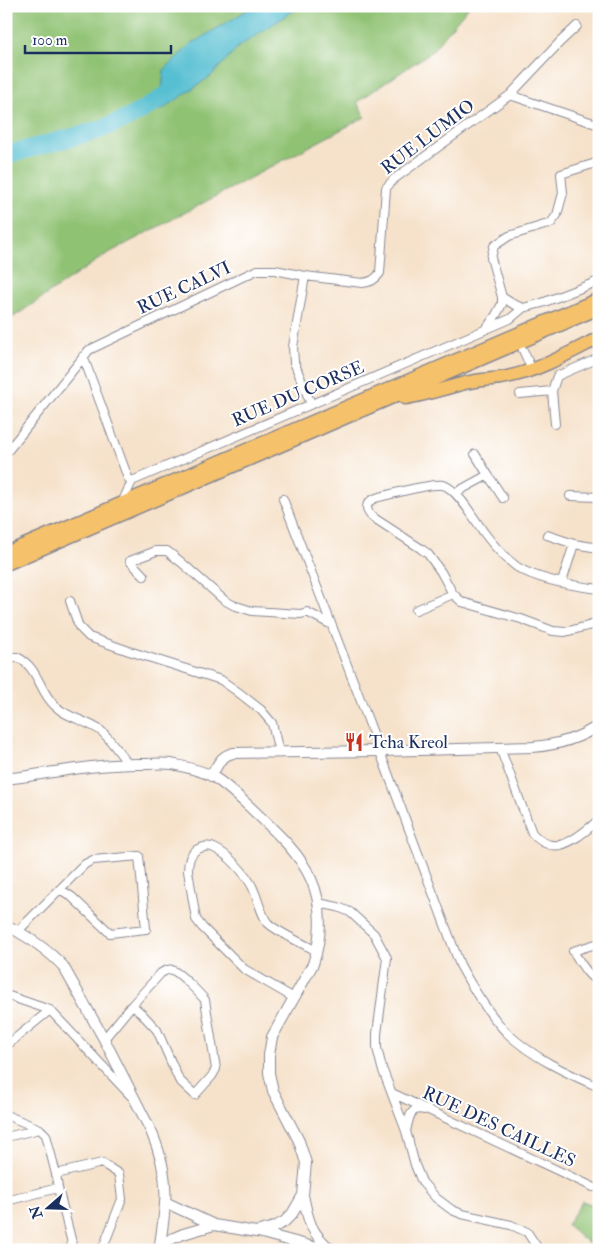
<svg xmlns="http://www.w3.org/2000/svg" width="605" height="1256" font-family="'IM FELL Double Pica',serif">
<rect width="100%" height="100%" fill="#fff"/>
<filter id="ink" filterUnits="userSpaceOnUse"><feTurbulence type="fractalNoise" baseFrequency=".02" numOctaves="2"/><feDisplacementMap in="SourceGraphic" scale="10" xChannelSelector="R" yChannelSelector="G"/><feConvolveMatrix kernelMatrix="1 2 1 2 8 2 1 2 1" color-interpolation-filters="sRGB"/></filter>
<filter id="wash" filterUnits="userSpaceOnUse"><feTurbulence type="fractalNoise" baseFrequency=".0096" numOctaves="4" result="noise"/><feDisplacementMap in="SourceGraphic" scale="20" xChannelSelector="R" yChannelSelector="G"/><feGaussianBlur stdDeviation="1.12" result="paint"/><feColorMatrix in="noise" values="0 0 0 0 0 0 0 0 0 0 0 0 0 0 0 0 0 1.4 0 .05"/><feComposite in="paint" operator="in"/></filter>
<g filter="url(#wash)">
<rect width="100%" height="100%" fill="#f6e2cb"/>
<path fill="#90c273" stroke="#567868" d="M6 6H469L431 52 357 102 365 117 105 255 6 322Z
M582 1201 599 1207V1250H596L567 1225Z"/>
<path fill="#56bfd2" stroke="#387798" d="M254 6H302L288 14 237 48 211 76 160 111 164 70 191 44Z"/>
<g fill="none" stroke-linecap="round" stroke-linejoin="round">
<path stroke="#56bfd2" stroke-width="18" d="M6 155 99 130 128 118 151 105 181 85"/>
</g>
</g>
<g filter="url(#ink)">
<g fill="none" stroke-linecap="round" stroke-linejoin="round">
<g stroke="#888894" stroke-width="10">
<path id="minor" d="M510 95 599 125
M502 297 513 304 523 308
M486 329 496 315 502 304V297L491 258 494 246 509 236 551 223 557 215 563 193 561 174 599 162
M523 350 532 370
M83 356 128 478 132 481 510 319 523 308 542 303 599 281
M520 394 552 391
M311 404 294 362 293 347 305 276 362 283C371 282 375 280 380 273L386 188 394 179 510 95 560 42 577 26
M555 424 552 391 557 376 599 358
M6 453 89 350 257 270H275L305 276
M488 475 503 498
M455 493 488 475 475 454
M570 496 599 497
M283 499 359 696 460 965C473 989 487 1012 506 1032 532 1057 566 1073 599 1087
M122 503 132 481
M547 535 574 544 562 582
M574 544 599 548
M144 576 130 561 156 551H167L181 562 224 600 233 605 252 611 301 614 307 612 332 625
M599 589C575 586 538 580 517 567 505 558 494 546 485 534 476 522 457 488 443 485 431 483 392 494 379 497 368 500 363 506 371 516L420 548 428 554 441 572 453 594 462 602 521 619 553 631 565 632 599 623
M70 601 79 627 89 637 129 651 221 680 238 692 261 710 272 723 279 752
M416 610 453 594
M6 664 14 657H17C39 668 38 689 54 705 67 718 86 720 101 731 108 736 122 756 128 764
M500 748 532 833C556 860 577 837 599 820
M318 903 338 907 350 912 374 934 387 958 377 1034V1048L382 1068 406 1131 415 1165 422 1182 436 1198 452 1210 462 1214 511 1225 527 1232 539 1250
M18 931 85 864 93 860 139 856 146 929 110 933 72 897 60 889
M599 943 573 951C579 960 588 978 599 981
M6 995 50 1010 130 1095
M294 998 244 969 202 927 196 919 188 871C188 863 189 855 196 850 201 847 209 845 214 848 228 854 245 873 252 886 257 896 261 914 267 922 272 929 307 946 317 951
M104 1039 132 1005 161 973C165 971 168 968 172 970 179 972 200 994 205 1000L216 1069 212 1076 195 1095 179 1080 157 1030 143 1015 132 1005
M6 1046 50 1010
M392 1093 593 1187
M6 1115 40 1129
M406 1131C409 1120 409 1106 424 1110
M6 1137 40 1129 46 1135 56 1174 58 1188
M56 1174 102 1163 119 1174 122 1199 104 1245 100 1250
M6 1201 58 1188 72 1243 70 1250"/>
</g>
<g stroke="#888894" stroke-width="12">
<path id="tertiary" d="M211 776C218 765 220 756 233 753L380 751 533 747C557 745 579 739 599 725
M6 779C52 773 99 763 145 764 154 764 163 763 172 764 185 767 200 770 212 776 227 785 240 798 253 810 273 829 299 852 311 879 323 905 322 937 313 964L272 1037 269 1055V1073L273 1091 299 1141 306 1163 303 1195 292 1214 284 1222 274 1227 256 1232 214 1225 165 1202
M6 925C27 936 47 949 63 966L104 1039 151 1131C161 1154 167 1180 165 1204 164 1218 162 1231 160 1244L157 1250
M303 1195C308 1220 310 1233 332 1250
M258 1232 325 1250
M160 1244 183 1234 214 1225"/>
</g>
<g stroke="#888894" stroke-width="15">
<path id="primary" d="M405 398C425 395 445 388 465 383 480 379 496 380 511 376 542 369 571 352 599 338
M6 553 599 299
M6 564 599 308"/>
</g>
<use href="#minor" stroke="#fff" stroke-width="8"/>
<use href="#tertiary" stroke="#fff" stroke-width="10"/>
<use href="#primary" stroke="#f5c16b" stroke-width="12"/>
</g>
</g>
<defs>
<g id="restaurant-bare" transform="scale(1.5)"><path d="M-5-6h1v4h1v-4h1v4h1v-4h1v5L-1.5 .5V6h-2V.5L-5-1ZM5-6V6H3V1.5H1.5Q1.5-4 5-6Z" fill="#c8321e" stroke="#fff" stroke-width="2.5" paint-order="stroke"/></g>
</defs>
<g fill-rule="evenodd">
<use href="#restaurant-bare" x="354" y="742"/>
</g>
<g text-anchor="middle" dominant-baseline="central" stroke-width="4" stroke-linejoin="round" paint-order="stroke">
<g font-size="18" fill="#1b2f5e" stroke="#fff">
<text transform="translate(428 137) rotate(-37)">RUE LUMIO</text>
<text transform="translate(184 288) rotate(-25)">RUE CALVI</text>
<text transform="translate(298 394) rotate(-23)">RUE DU CORSE</text>
<text transform="translate(499 1127) rotate(25)">RUE DES CAILLES</text>
</g>
<g font-size="18" fill="#1b2f5e" stroke="#fff" text-anchor="start">
<text x="369" y="742">Tcha Kreol</text>
</g>
</g>
<rect width="605" height="1256" fill="none" stroke="#fff" stroke-width="25"/>
<g transform="translate(48 1208) rotate(250)" stroke="#ffffff" stroke-width="4" paint-order="stroke">
<path d="M0-4L9 19L0 12L-9 19Z" fill="#1b2f5e"/>
<text y="-8" font-size="14" font-weight="bold" text-anchor="middle" fill="#1b2f5e">N</text>
</g>
<path d="M25 45v8h146v-8" fill="none" stroke="#1b2f5e" stroke-width="2.5"/>
<text x="32" y="45" font-size="15" fill="#1b2f5e" stroke="#ffffff" stroke-width="4" paint-order="stroke">100 m</text>
</svg>
